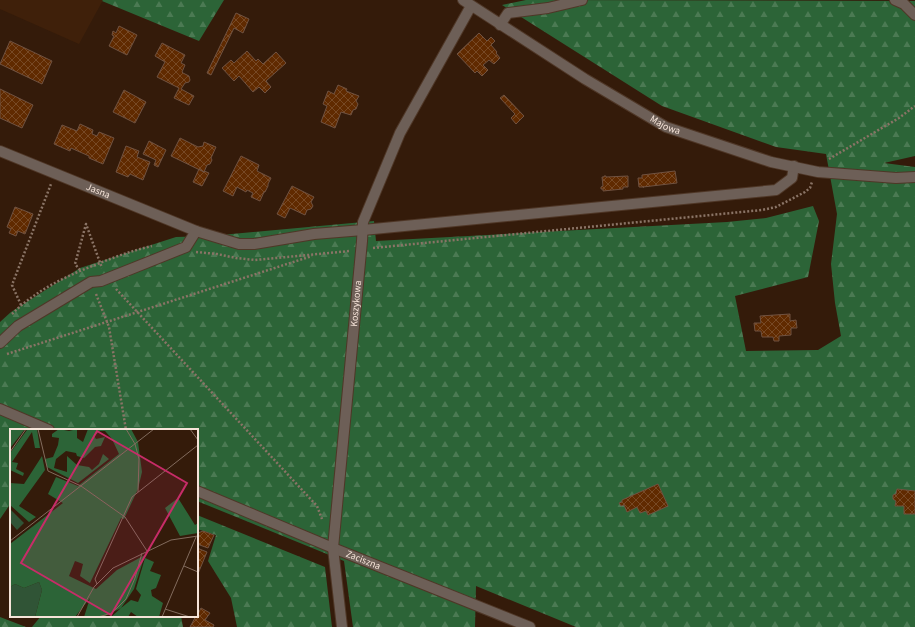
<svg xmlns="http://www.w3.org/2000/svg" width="915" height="627" font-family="'Source Sans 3',sans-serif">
<defs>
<pattern id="forest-firs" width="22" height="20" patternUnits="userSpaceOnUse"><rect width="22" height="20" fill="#2c6437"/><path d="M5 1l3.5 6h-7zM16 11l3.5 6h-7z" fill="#4b7a53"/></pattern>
<pattern id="building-cross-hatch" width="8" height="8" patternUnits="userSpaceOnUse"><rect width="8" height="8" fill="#602a00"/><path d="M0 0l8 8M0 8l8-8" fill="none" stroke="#774925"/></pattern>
</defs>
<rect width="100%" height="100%" fill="#341b0a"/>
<path fill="#3f200a" d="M0 0H103L79 44 0 9Z"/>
<path fill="url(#forest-firs)" d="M103 0H224L199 41 102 1Z
M526 0 915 1V156L884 163 915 167V627H576L476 586 475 627H353L344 561 197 501V430H11V503L0 519V322L11 312 80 268 176 237 210 236 374 221 376 241 727 222 766 218 813 206 819 221 808 277 735 296 746 351 818 350 841 336 835 303 831 264 837 214 826 154 776 147 662 106 502 5Z
M197 515 325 567 332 627H237L231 598 208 561 216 535 197 529Z
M41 616H181L183 627H32Z
M0 617 26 627H0Z"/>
<path fill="url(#building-cross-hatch)" stroke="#705241" d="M236 13 249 19 243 33 234 28 211 75 207 73Z
M119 26 137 35 127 55 109 46 114 36 112 35 113 31 116 33Z
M479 33 487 41 491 37 495 41 491 45 497 52 496 53 500 58 494 64 489 60 483 65 488 70 482 76 477 71 475 73 457 54Z
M10 41 52 61 42 84 0 64Z
M162 43 185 55 181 63 185 65 182 72 183 73 189 76 190 80 189 82 185 83 181 89 194 96 189 105 174 98 179 88 157 77 165 62 155 56Z
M247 51 256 61 258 59 263 64 276 52 286 63 266 81 271 87 265 93 259 87 253 92 239 76 234 81 222 68 231 60 234 63Z
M338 85 347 89 346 91 359 96 356 101 358 104 356 109 353 110 351 115 341 112 335 128 321 122 327 106 323 104 328 91 334 94Z
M0 89 33 105 22 128 0 118Z
M124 90 146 102 135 123 113 112Z
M504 95 524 116 516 124 511 118 515 114 500 98Z
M80 124 93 130 92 134 97 136 99 132 114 138 103 164 89 158V156L71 148 70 151 54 144 62 125 77 131Z
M180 138 198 147 203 146 204 142 216 147 211 158 212 160 210 164 207 165 204 172 171 156Z
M149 141 166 150 158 167 154 165 156 160 143 154Z
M126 146 139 151 137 157 150 162 143 180 130 174 128 177 116 172Z
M241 156 259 165 257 171 271 178 268 184V186L265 192H264L260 201 251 197 253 193 247 190 246 192 237 187 233 196 223 191Z
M199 169 204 172V171L209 173 202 186 193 182Z
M675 171 677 183 643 187H644H639L638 178H642V175Z
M604 176H606V177L628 176V187H623V189L603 191V189H601V187L603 186 602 177H604Z
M292 186 314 197 311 202 313 206 311 209 307 210 305 215 290 208 285 218 277 214Z
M15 207 33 214 25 234 18 231 16 236 9 233 11 229 7 227Z
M790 314V321L796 320 797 328H791V335L779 336V341H774L773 337H762L761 331H755L754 323H761L760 316Z
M658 484 668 506 648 515 646 511 640 513 637 507 627 512 624 505 621 506 619 503 622 502V500Z
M897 489 915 491V514H904V506H895L896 501 893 499V495L896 494Z
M203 531 214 535 208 548 197 544 198 533Z
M197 548 207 552 197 576Z
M201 608 210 613 205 620 214 625 213 627H190L196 616H197Z"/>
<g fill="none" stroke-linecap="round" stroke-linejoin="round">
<g stroke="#4f3727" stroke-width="12">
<g id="minor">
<path d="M895 0 904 4 915 15"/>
<path d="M500 25 508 13 548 8 582 0"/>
<path id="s1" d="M0 151 196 231 239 244H254L314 234 363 230 776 190 792 178 794 166"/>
<path d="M0 343 18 326 91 282 101 281 186 247 196 231"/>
<path d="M0 409 49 430"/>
<path id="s2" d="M197 491 333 548 530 627"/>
<path id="s3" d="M342 627 333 548 362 241 363 222 400 133 471 6"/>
</g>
</g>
<g stroke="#4f3727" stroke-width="12">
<g id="tertiary">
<path id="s4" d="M463 0 585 79 666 127 771 162 818 172 896 178 915 177"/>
</g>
</g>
<path stroke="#8a7466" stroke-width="2.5" stroke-dasharray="2 2" stroke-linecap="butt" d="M829 159 899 118 915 106
M373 248 762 210 776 207 805 192 810 188 812 182
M196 252 217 254 236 258 255 260 350 251
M80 270 75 264 86 224 102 268
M116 289 317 506 322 519
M96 294 109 327 126 430
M21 305 12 285 51 184
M12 314C38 288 71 274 105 261 120 255 135 250 152 246
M7 354 312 256"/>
<use href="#minor" stroke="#6d5f57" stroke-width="10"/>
<use href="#tertiary" stroke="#6d5f57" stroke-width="10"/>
</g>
<g text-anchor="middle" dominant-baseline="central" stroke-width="3" stroke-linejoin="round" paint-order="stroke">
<g font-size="10" fill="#f6e4d9" stroke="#2a1102">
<text stroke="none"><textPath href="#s4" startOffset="238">Majowa</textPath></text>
<text stroke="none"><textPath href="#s1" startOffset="106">Jasna</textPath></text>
<text stroke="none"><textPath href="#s3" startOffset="325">Koszykowa</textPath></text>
<text stroke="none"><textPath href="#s2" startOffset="180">Zaciszna</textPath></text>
</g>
</g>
<g transform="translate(10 429)">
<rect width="188" height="188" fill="#341b0a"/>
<path d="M29 153 32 161 25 188 0 187V158L5 155 14 159Z" fill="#305436"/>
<path d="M0 0H15L1 18H0ZM27 0 30 19H25L22 3 2 33 8 34 6 40 14 44 13 47 0 41V24L17 1ZM49 0 59 2 67 0V9L73 13 78 0H121L128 13 132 43 128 60 114 90 111 89 80 154 70 147 73 135 65 132 59 147 86 160 107 141 135 126 124 160 111 179 121 171 128 173 131 166 126 160 135 129 144 133 140 142 151 146 146 159 141 161 142 167 153 174 149 188H128L121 183 118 188H101L111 179 93 188H74L80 169 65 188H25L32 161 29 153 14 159 5 155 0 158V115L53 74 38 65 46 48 68 57 109 25 102 10 95 2H90L84 7 86 10 95 8 91 17 85 18 74 29 67 27 66 24 56 22 46 30 44 39 57 43V27L67 36 79 38 82 41 89 35 93 25 99 30 68 54 37 38 35 30 43 28 48 16 49 9 42 8V5ZM32 27 35 41 9 77 26 88 19 93 0 76V54L14 55ZM168 69 185 96 188 94V104L170 107 155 79Z" fill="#2c6437"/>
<path d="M1 81 14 94 7 101 0 93Z" fill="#305436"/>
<path fill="none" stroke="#826b5d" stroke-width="1" d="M28 0 38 42 71 57 115 88 137 122M116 0 125 15 129 30 128 63M180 0 188 11M0 23 16 0M0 112 144 0M174 137 188 143M87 155 85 150 122 68 188 16M155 180 180 188M67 188 84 158 103 139 161 111 188 107M88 188 102 184 116 170 125 149 132 124M152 188 186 108"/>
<path fill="#c72c68" fill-opacity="0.15" stroke="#c72c68" stroke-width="2" d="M87 2 177 54 101 186 11 134Z"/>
<rect width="188" height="188" fill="none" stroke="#f6e4d9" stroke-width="2"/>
</g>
</svg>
